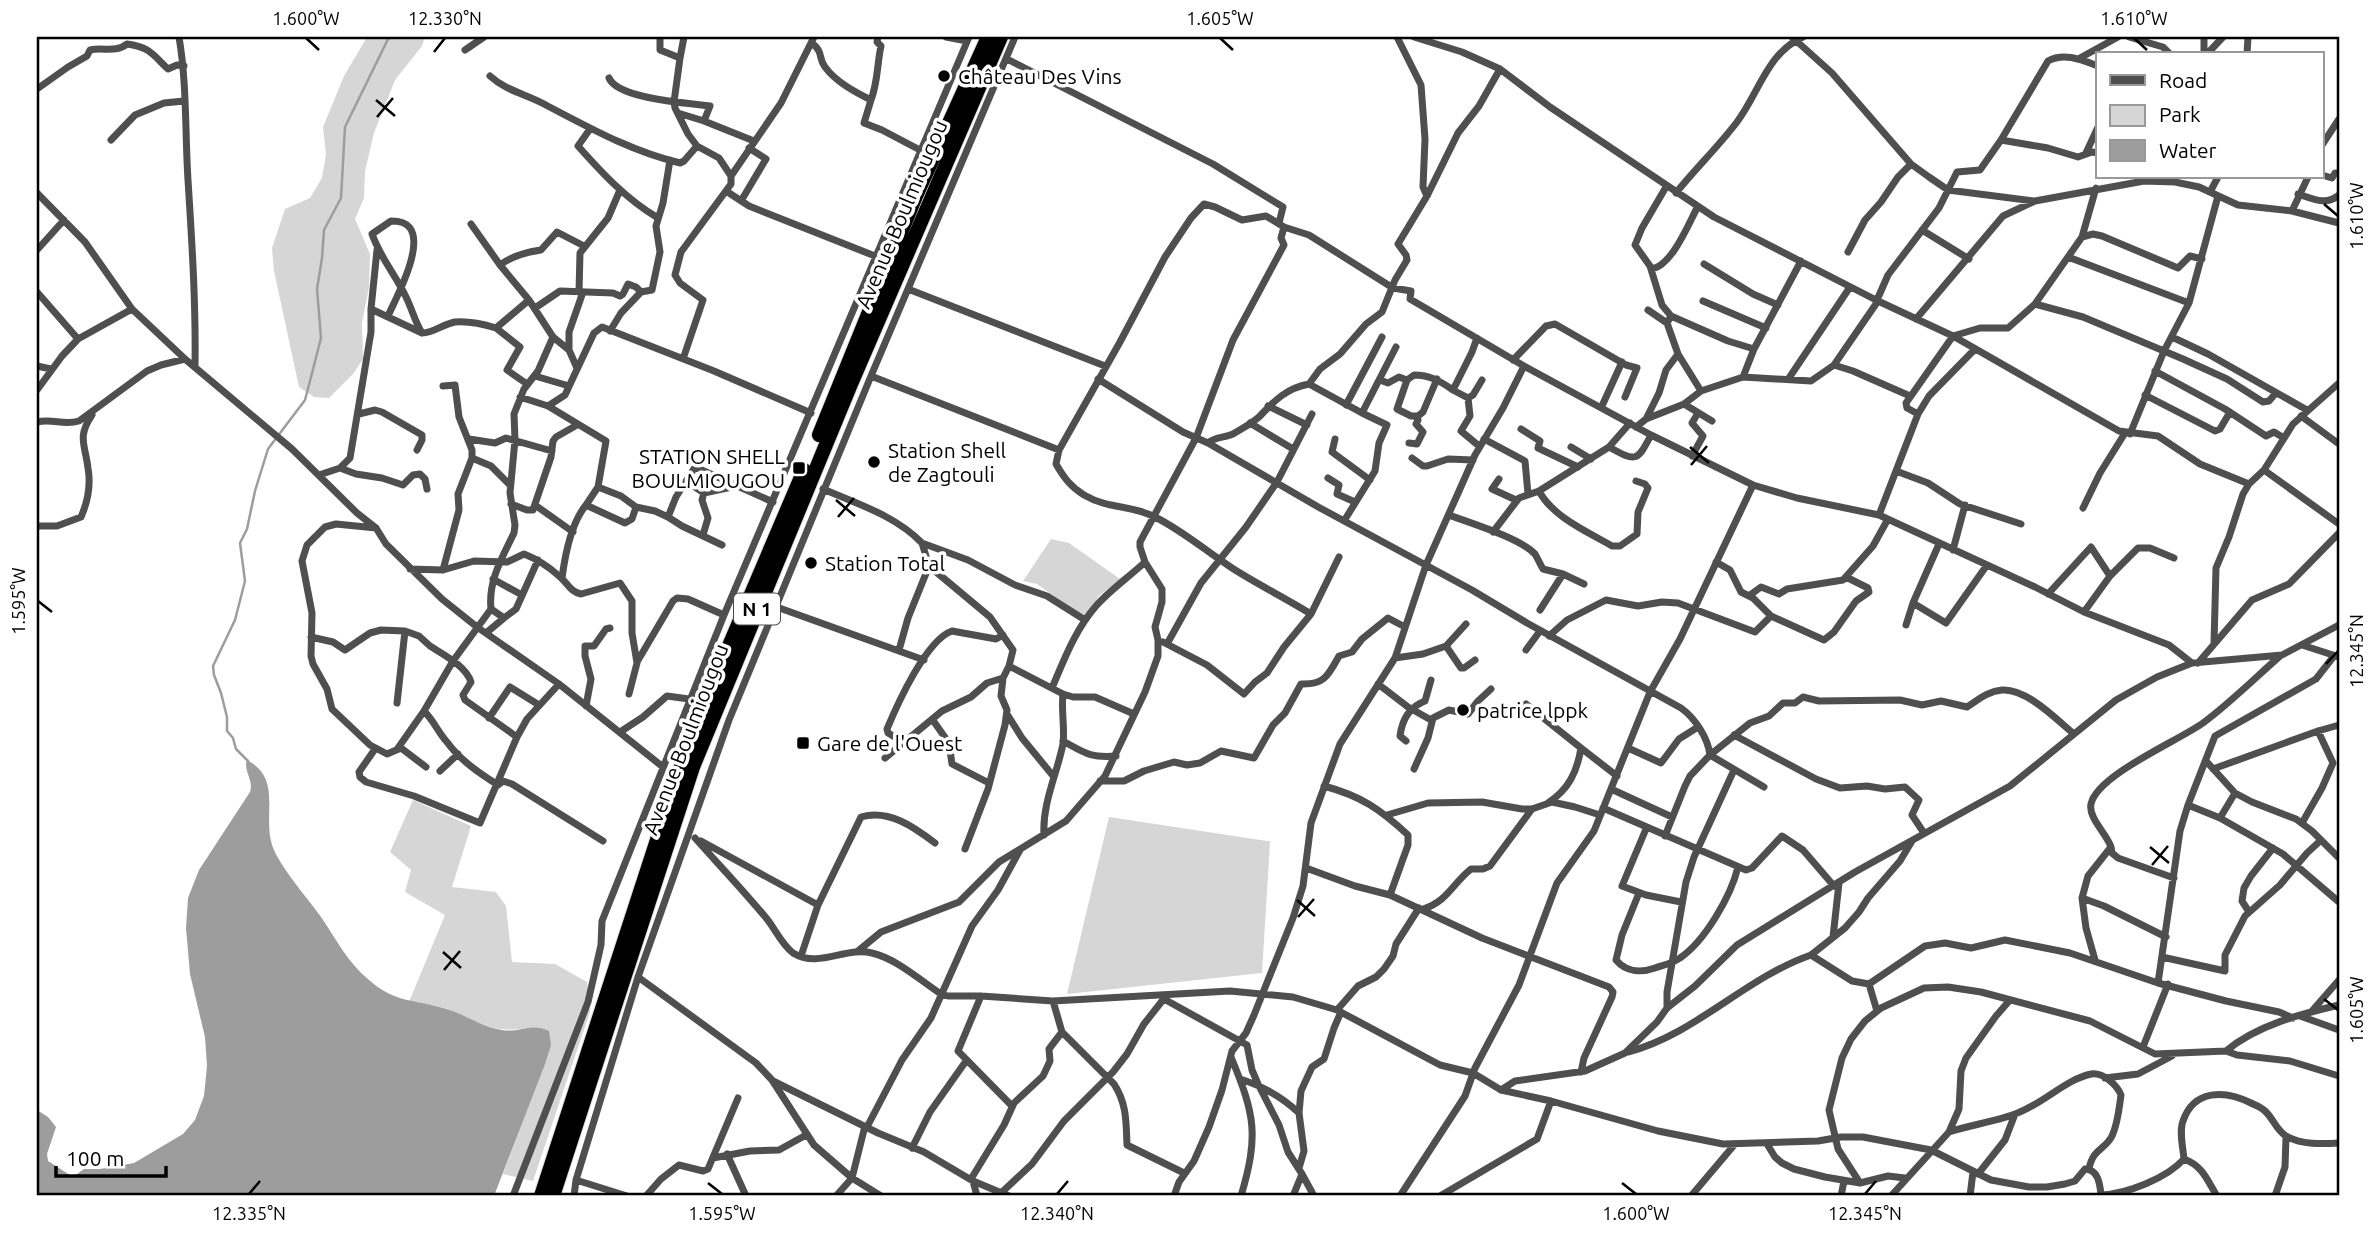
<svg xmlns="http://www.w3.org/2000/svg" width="2376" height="1233" font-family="Ubuntu,sans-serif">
<rect width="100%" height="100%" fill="#fff"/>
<path fill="#d6d6d6" d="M367 37H425L422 46 395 80 374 133 365 171 364 198 355 219 370 254 369 287 362 323 363 359 353 374 329 398 314 397 299 387 274 271 272 248 285 209 310 198 322 178 326 154 323 127 344 76Z
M1051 539 1069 543 1120 579 1099 596 1086 616H1081L1037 584 1023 581Z
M413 800 471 826 452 887 496 892 506 906 512 962 555 964 587 982 590 1012 533 1181 503 1174 551 1045 526 1028C493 1034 476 1021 447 1009 435 1005 421 1004 409 1002L445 915 405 892 411 870 390 852Z
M1109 817 1273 842H1270L1262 973 1067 994Z"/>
<path fill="#9d9d9d" d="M247 760C281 778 264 811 271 841 275 862 308 898 321 917 336 939 348 963 369 980 395 1003 412 999 443 1008 463 1013 481 1027 502 1030 520 1033 531 1022 549 1031L551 1045 545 1064 494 1196H37V1110L48 1117 56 1127 47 1154 48 1161 73 1177 84 1169H100L134 1163 183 1134 195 1120 204 1096 207 1066 205 1037 190 974 186 928 188 898 199 870 250 792C254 780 243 771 247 760Z"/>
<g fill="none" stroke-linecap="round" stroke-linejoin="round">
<path stroke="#9d9d9d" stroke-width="2.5" d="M248 761 236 749 233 738 227 731V717L221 693 214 675 213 666 235 620 245 581 240 543 247 529 255 491 268 449 305 400 310 381 321 338 317 289 322 258 324 230 341 198 345 127 389 37"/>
<g stroke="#dbdbdb" stroke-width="16">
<path id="highway" d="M819 435 916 196 988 37
M541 1196 683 760 702 709 804 470
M553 1196 693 767 851 384 1001 37"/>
</g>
<path stroke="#4f4f4f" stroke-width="7" d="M179 37C187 84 185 133 188 180 192 243 196 305 195 367
M660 37V50L680 58 674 102 675 108 688 134 697 146 719 158 731 176
M946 37 967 41
M1397 37 1421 85 1425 139 1423 187 1427 196
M1414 37 1462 52 1500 69 1550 107 1714 217 1878 301 1953 336 2119 431 2158 436 2200 464 2249 484
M1792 37 1832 73 1911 164 1929 177 1948 190 2034 201
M2129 37 2163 47 2170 54
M812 43C824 53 818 58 825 67 836 82 855 92 871 100L864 123 882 130 920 150
M465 50 484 37
M2204 54V37
M2207 54 2223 37
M2247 54 2248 37
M680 58 684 37
M2080 58 2118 37
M1007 59 1213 164 1283 207 1279 223
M490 76C505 90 525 94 542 103 588 127 630 151 680 163L684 161 697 146
M609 78C618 99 688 103 710 106L704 121
M37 89 68 67 87 56 90 50C103 47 116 53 127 44 150 47 153 55 168 69L177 65 184 66
M871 100C878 82 877 64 881 46L877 42 878 37
M678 113 704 121 754 141
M590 129 578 146C602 173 626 199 658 218
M111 140 135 115 164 103 184 101
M2001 140 2048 148 2078 157 2092 152 2098 153
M2322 145 2339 119
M2086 153 2098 127
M2322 175 2332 178 2335 173H2339
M1666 187 1642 228 1635 245 1650 266 1662 305 1671 316 1667 323 1678 354 1701 391
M726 191 749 206 875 256
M2210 192 2218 177
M37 193 85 242 132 309 185 359 292 449 357 513 376 528 386 544 442 599 477 627 559 684 663 767
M1676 193C1695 169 1718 147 1737 122 1759 93 1767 53 1803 37
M2298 194C2313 199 2326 206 2339 195
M741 201 766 159 749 148
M2292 211 2308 177
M471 224 500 265 529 300 553 337 538 371 524 389 514 414 515 440 510 493 515 525 514 533C502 558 488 581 491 609L504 618 486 633
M1922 230 1969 259
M2082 237 2093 234 2102 236 2178 268 2190 256 2202 259
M37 250 64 220
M1848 252 1865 220 1881 202 1898 177 1911 164
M2068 257 2189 303
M1704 264 1753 294 1778 305
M500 265C512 256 527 252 541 250L557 232 584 246
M1652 269C1672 265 1688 225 1697 208
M908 289 1105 366
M37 292 78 339
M579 292 580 253 608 218 620 190
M1877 300 1888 275 1939 208 1957 172 1980 170 2001 140 2048 61C2064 52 2082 60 2098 66
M1703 301 1766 328
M2035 304 2083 317 2183 359 2227 379 2263 402 2269 401 2275 394
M535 308 560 291 613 293 620 296 623 294 628 284 636 287 641 292
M371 309 422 333C434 333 443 324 455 322 468 321 483 324 496 328L529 300
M1648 310 1667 323
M388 316C396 298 424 247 410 228 406 222 398 221 391 221L372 234C381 259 395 274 406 297 412 309 415 322 422 333
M1671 316 1728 341 1754 349
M1916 319 2003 216 2035 201 2144 181 2175 182 2199 187 2238 205 2292 211 2339 223
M496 328 520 347 507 370 527 384
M610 331 621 313 641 292 652 290 660 252 656 226 663 203 670 160
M553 337 569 350 577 368
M2172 337 2208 354 2307 410
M569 350V332L583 292
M683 359 703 300 680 283 675 275 681 252 731 184V176L781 103 814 37
M1513 360 1546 326 1555 324 1626 365 1637 368 1625 397
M1834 365 1853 371 1910 396
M37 366 51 369
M2155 371 2225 409 2266 436 2274 432 2284 438
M535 376 569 386
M871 376 1059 450
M1743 377 1811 381 1834 365 1878 301
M1789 378 1850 287
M1098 379 1183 432 1208 443 1320 508 1472 590 1527 623 1681 708C1695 718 1708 738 1710 755L1764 787
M1437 379 1423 412 1418 416H1411L1397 409 1407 380 1414 375C1430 375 1440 381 1453 390L1472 352 1477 338
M1380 380 1388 383 1399 377 1407 380
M1309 384 1362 413 1387 425 1379 443 1375 471 1344 521
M443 386 455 385 459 417 472 450V458L491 466 510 485
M37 390 62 356 78 339 132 309
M1453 390 1468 398 1470 416 1461 431 1479 446
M2145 395 2215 431 2220 429 2230 412
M520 397 548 406 606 441 598 487 586 505
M1468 398 1473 395 1482 380
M1684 404 1712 421
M1346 405 1382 337
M548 406 565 395 594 333 602 327 714 371 811 413
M1268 406 1307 425
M1602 406 1622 362
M1362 413 1396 347
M359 414 375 410 382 412 422 435V440L417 450
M1918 414 1907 408 1906 403 1953 336 1980 328H2008L2035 304 2082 237 2096 188
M2301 416 2339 444
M1646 419 1659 393 1666 370 1678 354
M37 422C53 418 63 426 79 421L147 371 161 365 185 359
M1250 423 1293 449
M1636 427 1646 419 1684 404 1701 391 1743 377 1754 349 1801 261
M1521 429 1540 441 1538 448 1578 467
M2130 434 2164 351 2189 303 2218 196
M469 439 495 443 506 438 552 451
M1335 439 1332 452 1370 480
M1484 439 1525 461 1528 494
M1208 443C1214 437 1224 438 1233 434 1241 429 1253 423 1260 416 1275 400 1287 388 1309 384L1320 369 1340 354 1366 324 1382 312 1395 280 1407 260 1406 255 1398 244 1427 196 1458 133 1479 106 1500 69
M1409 443 1417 444 1423 432 1416 424 1418 420 1416 417
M1571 447 1591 459
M1609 447C1636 462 1637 462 1651 435
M1692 456 1703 436 1692 423 1698 413
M1412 458 1423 466H1427L1448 459 1473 460
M340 468 356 474 382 478 403 485 413 475 420 474 425 479 427 489
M2264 470 2339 524
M1896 471 1928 483 1960 504 2021 524
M319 475 340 468 350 458 371 332V309L377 250
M1328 478 1339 485 1337 494 1355 502
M1499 479 1492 489 1516 500
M686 481 704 493 702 500 708 518 703 535
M598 487 621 496 636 507
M823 489C858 504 896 516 922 543
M1539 491C1553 517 1586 531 1612 546H1620L1637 534 1638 512 1648 488 1645 484 1636 481
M704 493 736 486
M511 504 527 510H533L551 457 553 441 556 437 577 425
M535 505 573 532
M2083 508 2100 473 2125 433
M1449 515C1470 523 1520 538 1535 554 1538 559 1540 564 1543 569L1563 574 1584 584
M1879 515 1918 414 1929 396 1975 349
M37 526H57L81 517C88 501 91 485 88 468 85 444 77 437 92 415
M376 528 336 524 325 527 307 545 302 561 312 613 311 656 313 664 327 689 332 709 370 745 387 754 401 748 426 767
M1493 532 1519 498 1539 491 1609 447 1630 423
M722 545 682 526 668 517 676 497 695 467 773 502
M1953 550 1965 505
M1716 562 1730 570 1741 592 1753 598 1771 616 1824 640 1834 632 1856 601 1869 592 1868 588 1846 577
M410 569 443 570 474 561 507 562 524 554C537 559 549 567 559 576 567 582 570 592 581 594L620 583 632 601V633L637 663 629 694
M443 570 459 510 458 494 472 458
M562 578C565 555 571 523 586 505L625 523 632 519 636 507 655 511 668 517
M493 579 522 595
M2048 594 2091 547 2110 576
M1750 595 1761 587 1779 594 1787 589 1843 580 1873 546 1888 519
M1913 603 1946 623 1987 565
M771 605 924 660
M491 609 453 661 424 711C434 721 438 732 447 742 460 760 479 773 498 785L503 781 512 784 603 841
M1540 610 1563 574
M2084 612 2110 576 2138 548H2150L2174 558
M1311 614C1285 598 1257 584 1232 568 1206 551 1183 531 1155 517 1129 504 1110 510 1084 495 1071 487 1064 478 1056 464L1059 450 1120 342 1165 257 1191 218 1204 204 1215 207 1242 220 1266 216 1284 227 1309 235 1393 288 1411 291 1410 299 1524 366 1651 435 1753 485 1797 498 1879 515 2035 587 2084 612 2169 645 2192 663
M504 618 516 609 538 560
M1906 625 1913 603 1939 544
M405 631 419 636 430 646C444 655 466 666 471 682L463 695 465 700 517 737
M1549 636 1567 620 1606 600 1638 606 1662 602 1678 603 1755 632 1771 616
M311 637 333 642 345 650 370 633 381 630 405 631 397 703
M1163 642 1207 665 1244 694 1255 682 1267 673 1284 647 1311 614 1339 557
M2214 643 2216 568 2229 537 2243 494 2249 484 2264 470 2293 424 2339 383
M1167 644 1201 583 1246 527 1277 482 1312 414
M2302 645 2339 657
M1446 646 1461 668H1464L1475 660
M899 650 908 618 929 566
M1526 650 1540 631
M1395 658 1423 654 1446 646 1466 624
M637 662 673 601 677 598 688 599 724 615
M2198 663 2252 600 2289 584 2339 533
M1009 666 1063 694 1073 697H1095L1134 714
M1378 684 1408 707 1431 720
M1052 688C1064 660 1075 630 1096 606 1110 590 1129 577 1145 562
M1526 704 1581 748
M586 706 591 679 585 656V646H594L606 629 610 628
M1007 714 1022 738 1054 777
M489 718 510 687 539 705
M932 719 949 743 952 764 989 783
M620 732 643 717 667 696 689 699
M1734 735 1816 779 1840 788 1867 786 1885 789 1905 787 1919 800 1912 815 1924 833
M1063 741C1085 753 1090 758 1116 756
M1406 741 1400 736C1402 720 1409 707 1425 701L1431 680
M903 742 888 733 887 729C897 705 926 640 952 631L996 639 1003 635
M398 748 424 711
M1628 748 1661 763 1679 739 1698 727
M375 749 359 772 360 777 366 782 414 796 480 823 517 737 527 719 559 684
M885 758 942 711 971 697 987 683 1003 678 1009 666 1013 650 990 617 929 566 922 543 968 560 1015 585 1047 596 1085 620
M2206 761 2235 793 2252 802 2296 819 2312 831 2339 858
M1414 769 1428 738 1433 718 1449 710 1468 714 1478 701 1491 689
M2213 769 2318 731 2339 725
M440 771 458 754
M1100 781H1124L1144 771 1174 762 1187 765 1200 763 1221 751 1254 758 1273 725 1285 713 1301 684C1324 685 1328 676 1339 656L1352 652 1362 639 1388 618 1405 627
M1324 786C1361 796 1380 809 1408 835V845L1390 895
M1611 789 1672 817
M1548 803C1569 789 1577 772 1581 748L1617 776
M2188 805 2220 818 2283 854 2339 902
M1603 808 1746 870 1752 868 1782 836 1803 850 1834 886
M1387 815 1428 803 1482 802 1522 809H1532L1552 802 1575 807 1600 815
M2220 818 2235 793
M2302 823 2322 788 2333 763 2318 731
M1646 829 1622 886 1646 895 1681 902
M1044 835C1042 804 1057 774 1063 744 1065 728 1061 710 1063 694
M1665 836 1685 786 1690 776 1710 755 1750 723 1769 716 1783 703H1795L1803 697 1819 701 1900 700 1922 705 1941 701 1967 707C1978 700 1988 691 2002 690 2026 688 2056 719 2074 734
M695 838C719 865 744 891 767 919 775 929 782 945 793 953 819 969 846 946 872 953 897 959 920 980 941 994L948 996H981L1053 1001 1230 991 1293 997 1337 1010 1440 1065 1473 1073 1501 1090 1551 1101 1658 1131 1723 1144 1818 1141 1841 1137H1863L1931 1150 1991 1180 2029 1187H2047L2065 1184 2075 1181 2085 1169C2098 1169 2100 1184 2101 1195 2127 1194 2167 1178 2184 1159 2183 1148 2179 1131 2183 1121 2194 1089 2225 1090 2251 1103 2255 1105 2261 1107 2265 1111 2273 1118 2276 1130 2286 1136 2301 1145 2323 1144 2339 1143
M701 841 818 905
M2111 847 2112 853 2118 858 2174 878
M965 849 988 789 1005 725 1007 710 1001 696 1003 678
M1306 868 1355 886 1390 895 1482 938 1609 987 1613 992 1612 997 1584 1058 1581 1072
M1639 893 1622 935 1616 960C1626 972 1641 973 1655 968 1664 965 1673 963 1680 958 1705 941 1731 896 1738 867
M2082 898 2086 928 2095 960
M1423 909C1447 902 1453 883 1471 869H1483L1490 866 1532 809
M2249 912 2242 901 2244 888 2251 876 2273 848
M1833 937 1839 883
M2166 937 2104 906 2082 898 2088 876 2111 847C2107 834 2088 818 2091 804 2097 775 2178 741 2203 723 2230 703 2255 678 2280 656
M858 951 881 932 959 902 999 862 1066 821 1105 776 1145 692 1158 656V640L1155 627 1162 602V589L1145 562 1140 547V542L1196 438 1233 340 1284 245 1281 238 1284 227
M1811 955 1845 928 1859 912 1868 898 1900 861 1912 841
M801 956 818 905 861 817C889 809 914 827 935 843
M2162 957 2225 971V955L2245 916 2280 885 2307 853 2320 841
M2158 983 2180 831 2188 805 2215 736 2316 679 2334 656
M1869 984 1877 1011
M981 996 958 1051 1012 1106
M1164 999 1247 1045 1252 1070 1258 1084 1279 1125 1288 1152 1302 1174 1293 1196
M1053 1001 1062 1032 1114 1084C1127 1104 1126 1122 1127 1145L1184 1173
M1667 1008V992L1686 882 1694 857 1734 770
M1337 1010 1358 986 1376 977 1384 969 1393 956 1396 944 1419 908
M2312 1011 2339 980
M2300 1016 2339 1030
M2143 1047 2168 984
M2226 1051C2257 1025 2301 1014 2339 1005
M1628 1052C1696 1034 1745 978 1811 955L1852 981 1869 984 1925 946 1945 943 1971 948 2005 940 2070 953 2158 983 2226 1001 2279 1012 2293 1018
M1231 1057C1255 1115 1259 1135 1241 1196
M2105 1078 2138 1074 2172 1056
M1240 1079C1263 1086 1281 1096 1299 1113
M773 1081 878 1133 924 1152 973 1181 1009 1196
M1501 1090 1515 1081 1585 1071 1625 1053 1657 1022 1667 1008 1695 986 1737 945 1855 872 2010 786 2116 700 2157 677 2192 663 2282 655 2339 625
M867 1127 902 1060 931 1018 972 926 998 890 1020 850
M1949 1132C1973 1124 2007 1120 2028 1108 2049 1098 2068 1079 2091 1074 2103 1072 2117 1085 2121 1095 2119 1109 2118 1123 2112 1136 2105 1150 2093 1148 2089 1169
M1767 1144 1775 1157 1782 1163 1794 1169 1825 1177 1860 1183 1888 1176 1905 1178
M912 1148 930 1112 966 1061
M727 1154 746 1196
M713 1158 750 1151 779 1150 806 1135
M2184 1159C2203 1166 2207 1180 2217 1196
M1299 1168 1304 1151 1299 1113 1301 1091 1312 1067 1324 1059 1334 1028 1341 1012
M1302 1174 1314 1196
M1978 1174 2005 1140 2015 1114
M971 1179 1004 1125 1014 1103 1043 1076 1050 1061 1049 1049 1062 1032
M576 1180 627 1196
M973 1181 977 1196
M1860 1183 1838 1149 1829 1110 1842 1058 1851 1039 1865 1021 1881 1008 1924 988 1948 987 1981 992 2090 1021 2155 1054 2226 1051 2237 1055 2290 1061 2339 1076
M1001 1193 1032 1164 1064 1121 1113 1072 1127 1054 1144 1024 1166 996
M513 1196 588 1002 601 945 602 921 724 615 969 37
M574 1196 576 1180 638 977
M646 1196 661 1179 679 1165 703 1171 708 1169 738 1098
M836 1196 852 1178 865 1126
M881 1196 852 1178 814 1145 772 1080 756 1063 638 977 729 720 871 376 1015 37
M1174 1196 1179 1182 1194 1161 1209 1127 1222 1090 1232 1051 1246 1033 1254 1015 1293 918 1303 886 1311 823 1340 744 1395 658 1426 565 1459 491 1475 455 1503 408 1524 366
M1400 1196 1465 1096 1475 1068 1519 985 1557 883 1594 831 1650 692 1680 639 1753 485
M1440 1196 1537 1139 1551 1101
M1691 1196 1735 1144
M1841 1196 1844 1181
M1891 1196 1949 1132 1959 1109 1961 1071 1966 1058 1996 1016 2010 1000
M1970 1196 1973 1172
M2275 1196 2285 1167 2286 1137"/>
<use href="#highway" stroke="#000" stroke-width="14"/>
</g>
<path fill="none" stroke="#000" stroke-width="2.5" d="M306 38 319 50M1220 38 1233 50M2134 38 2147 50M434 52 445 38M376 100 395 116M377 117 393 98M2324 204 2338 216M1690 447 1709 463M1691 465 1707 446M836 500 855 516M838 517 854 498M38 601 52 612M2326 664 2338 651M2150 847 2169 863M2152 865 2168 846M1297 900 1315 916M1298 917 1314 899M443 952 461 968M444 970 460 951M2324 999 2338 1010M708 1183 722 1194M1622 1183 1636 1194M249 1194 260 1181M1057 1194 1068 1181M1865 1194 1876 1181"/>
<g fill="#000" stroke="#fff" stroke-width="2.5">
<circle cx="944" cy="76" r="7"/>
<circle cx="874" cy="462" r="7"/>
<rect x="792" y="461" width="14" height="14" rx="3.5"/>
<circle cx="811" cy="563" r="7"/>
<circle cx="1463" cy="710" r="7"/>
<rect x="796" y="736" width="14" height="14" rx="3.5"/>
</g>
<g text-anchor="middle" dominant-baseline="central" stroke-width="7" stroke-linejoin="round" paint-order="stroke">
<rect fill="#fff" stroke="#4c4c4c" stroke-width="2" x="734" y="593.5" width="46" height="31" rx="5"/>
<g font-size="19" font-weight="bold" fill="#000">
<text x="757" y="609">N 1</text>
</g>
<g font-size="21" fill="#000" stroke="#fff" text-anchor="start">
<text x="958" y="76">Château Des Vins</text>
<text x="888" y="450">Station Shell<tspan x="888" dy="24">de Zagtouli</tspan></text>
<text x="785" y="456" text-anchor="end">STATION SHELL<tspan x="785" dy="24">BOULMIOUGOU</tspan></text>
<text x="825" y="563">Station Total</text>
<text x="1477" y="710">patrice lppk</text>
<text x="817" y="743">Gare de l'Ouest</text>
</g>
<g font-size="21" fill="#000" stroke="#fff">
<text transform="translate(901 214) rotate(-67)">Avenue Boulmiougou</text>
<text transform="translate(685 739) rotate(-69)">Avenue Boulmiougou</text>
</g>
</g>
<rect width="2376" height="1233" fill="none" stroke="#ffffff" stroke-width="77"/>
<rect x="2096" y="52" width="228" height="126" fill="#ffffff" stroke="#999999" stroke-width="2"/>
<rect x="2110" y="75" width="35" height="10" fill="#4f4f4f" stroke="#999999" stroke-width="2"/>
<text x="2159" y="88" font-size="21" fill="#000000">Road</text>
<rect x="2110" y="105" width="35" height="21" fill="#d6d6d6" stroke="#999999" stroke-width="2"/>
<text x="2159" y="122" font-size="21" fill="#000000">Park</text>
<rect x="2110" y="140" width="35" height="21" fill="#9d9d9d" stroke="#999999" stroke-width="2"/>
<text x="2159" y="158" font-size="21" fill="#000000">Water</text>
<path d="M56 1166v10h110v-10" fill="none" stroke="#000000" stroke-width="3.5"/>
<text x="66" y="1166" font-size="21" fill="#000000" stroke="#ffffff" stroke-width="5" paint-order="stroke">100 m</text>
<rect x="38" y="38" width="2300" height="1156" fill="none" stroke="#000" stroke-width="2.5"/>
<g font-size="18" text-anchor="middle" fill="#000">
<text x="306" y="25">1.600°W</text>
<text x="445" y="25">12.330°N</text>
<text x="1220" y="25">1.605°W</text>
<text x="2134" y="25">1.610°W</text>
<text transform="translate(2357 216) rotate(-90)" y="6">1.610°W</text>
<text transform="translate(19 601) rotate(-90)" y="6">1.595°W</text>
<text transform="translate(2357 651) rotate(-90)" y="6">12.345°N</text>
<text transform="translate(2357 1010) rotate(-90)" y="6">1.605°W</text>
<text x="249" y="1220">12.335°N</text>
<text x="722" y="1220">1.595°W</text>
<text x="1057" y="1220">12.340°N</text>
<text x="1636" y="1220">1.600°W</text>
<text x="1865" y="1220">12.345°N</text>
</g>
</svg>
